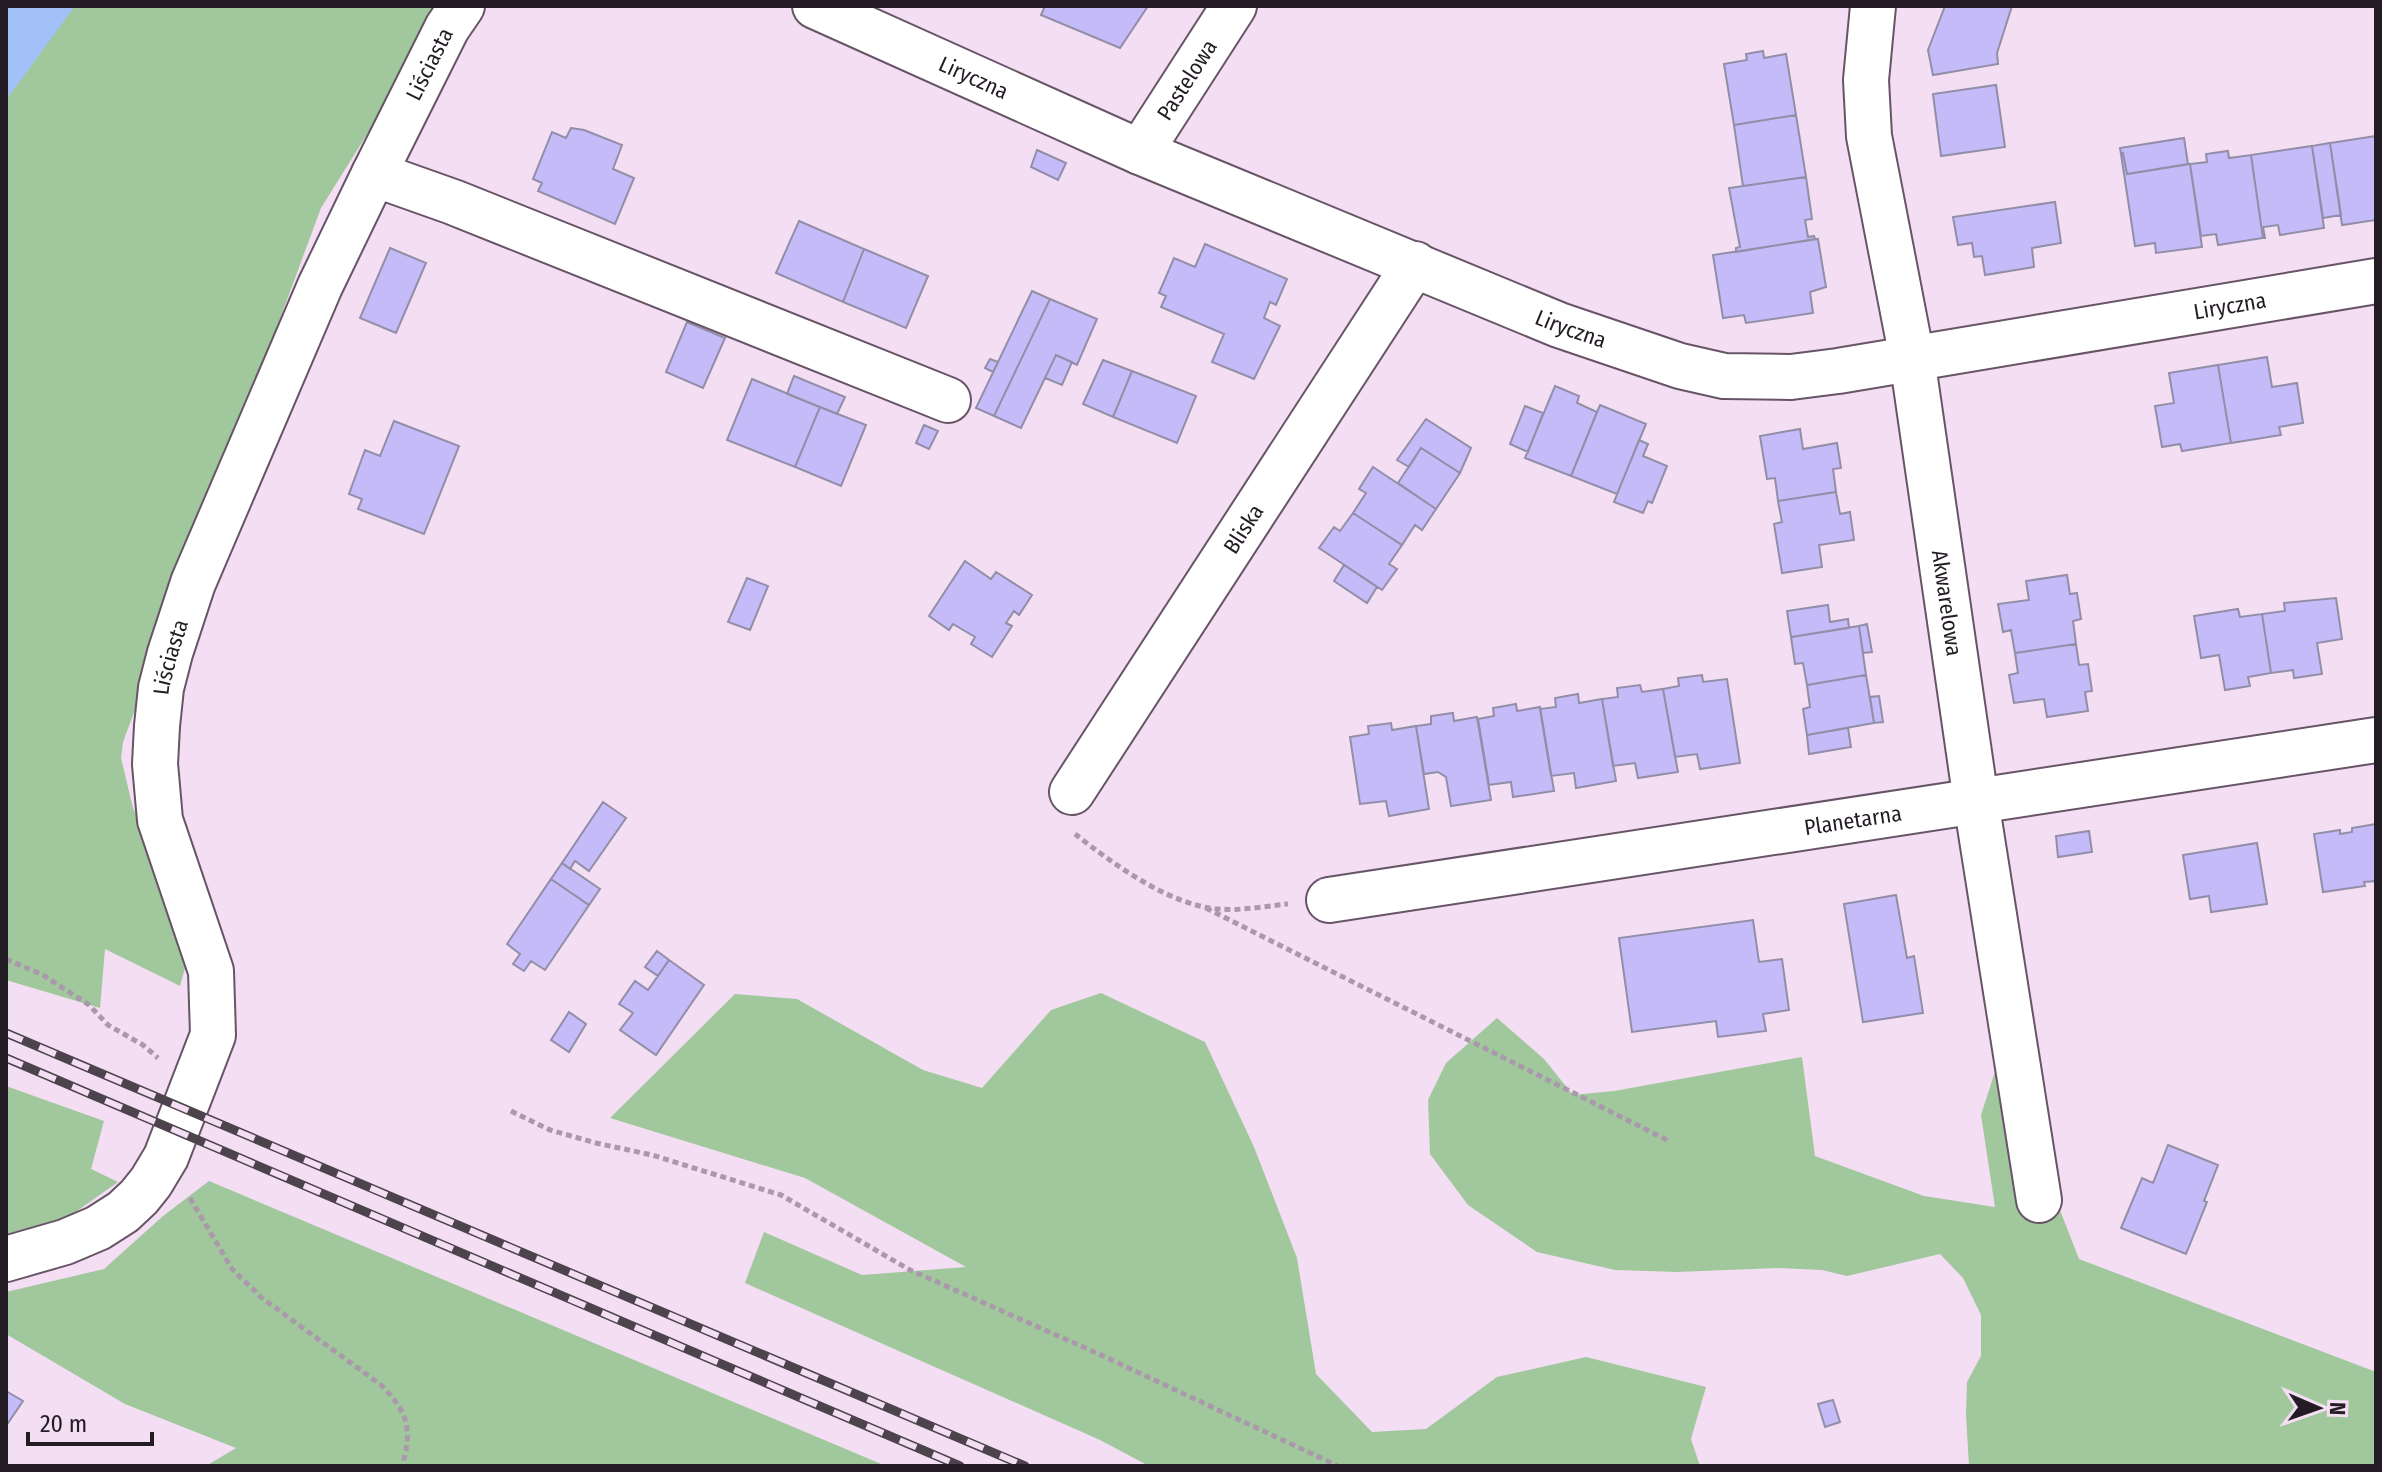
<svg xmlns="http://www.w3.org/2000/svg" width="2382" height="1472" font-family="'Fira Sans Condensed',sans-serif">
<rect width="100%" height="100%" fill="#f3def3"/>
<path fill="#a1c79d" d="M6 6H447L321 208 123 742 121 758 133 808 159 868 181 938 185 968 180 986 105 949 100 1008 6 980Z
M1101 993 1205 1042 1254 1147 1297 1258 1316 1374 1372 1432 1426 1429 1497 1377 1586 1357 1706 1387 1691 1439 1700 1466H1149L1100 1440 745 1283 764 1232 862 1275 966 1267 805 1178 610 1118 735 994 797 999 923 1070 982 1088 1051 1010Z
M1497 1018 1544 1059 1573 1095 1614 1091 1802 1057 1815 1156 1924 1196 1995 1207 1981 1115 2000 1056 2079 1259 2376 1372V1466H1969L1966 1415 1967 1382 1981 1356V1315L1963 1278 1940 1254 1847 1276 1822 1270 1778 1268 1677 1272 1615 1270 1537 1252 1468 1205 1430 1154 1428 1100 1446 1063Z
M6 1086 104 1121 91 1169 118 1182 67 1218 6 1234Z
M209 1181 886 1466H206L236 1448 125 1404 6 1334V1292L104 1269 163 1216Z"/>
<path fill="#a3c1f9" d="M6 6H75L6 100Z"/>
<path fill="#c6bbf9" stroke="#928ea7" stroke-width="2" d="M1045 6H1148L1120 48 1041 15Z
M1945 6H2012L1997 53 1998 64 1933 75 1928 50Z
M1763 51 1764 58 1786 54 1796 115 1734 125 1724 64 1747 60 1746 54Z
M1996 85 2005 147 1941 156 1933 94Z
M1796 115 1806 177 1743 186 1734 125Z
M571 128 584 130 622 145 613 169 634 178 615 224 538 191 542 183 533 179 552 132 566 138Z
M2376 136V220L2342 225 2330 143Z
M2184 138 2188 164 2127 174 2123 153 2121 154 2120 148Z
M2330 143 2341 215 2323 218 2312 146Z
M2312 146 2324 228 2280 235 2278 225 2263 227 2265 238H2263L2251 155Z
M1037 150 1066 163 1058 180 1031 167Z
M2228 151 2229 158 2251 155 2263 238 2218 245 2216 234 2201 236 2190 164 2207 162 2206 154Z
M2123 153 2127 174 2190 164 2202 247 2156 253 2155 243 2135 246 2121 154Z
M1806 177 1812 219 1805 220 1808 237 1814 236 1815 239 1736 252V248L1740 247 1729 188Z
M2055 202 2061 243 2032 248 2034 267 1985 275 1982 256 1974 257 1972 243 1958 245 1953 217Z
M799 221 864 249 843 302 776 273Z
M1818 239 1826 287 1810 292 1813 313 1746 323 1744 315 1723 318 1713 255Z
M1205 244 1287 279 1276 305 1270 302 1264 318 1280 326 1254 379 1212 362 1224 334 1161 307 1166 296 1159 293 1174 258 1195 267Z
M390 248 426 263 396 333 360 318Z
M864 249 928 276 906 328 843 302Z
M1032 291 1050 299 994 416 976 408Z
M1050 299 1097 319 1077 365 1056 355 1021 428 994 416Z
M687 322 725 338 703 388 666 372Z
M1056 355 1072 362 1062 385 1045 378Z
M2267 357 2272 387 2297 383 2303 423 2279 427 2281 435 2231 443 2218 365Z
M990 359 998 362 993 372 985 368Z
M1103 360 1132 371 1113 417 1083 404Z
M2218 365 2231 443 2182 451 2180 444 2162 447 2155 406 2174 403 2169 373Z
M1132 371 1196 396 1177 443 1113 417Z
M794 376 845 397 837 414 787 394Z
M752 379 820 407 795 467 727 440Z
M1555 386 1579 396 1577 403 1597 412 1571 476 1525 458Z
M1600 405 1646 424 1617 494 1571 476Z
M1525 406 1543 413 1528 452 1510 444Z
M820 407 866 425 841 486 795 467Z
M1426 419 1471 448 1460 473 1421 448 1409 467 1397 460Z
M394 421 459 446 424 534 358 509 362 499 349 494 365 450 380 456Z
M924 425 938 431 929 449 916 443Z
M1800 429 1803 449 1837 443 1841 468 1833 469 1836 492 1778 501 1775 478 1767 479 1760 436Z
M1639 440 1648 444 1643 456 1667 466 1652 503 1648 501 1643 513 1614 502Z
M1421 448 1460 473 1436 509 1398 483Z
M1373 467 1436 509 1422 530 1415 525 1402 545 1353 513 1366 493 1359 489Z
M1836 492 1840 514 1850 512 1854 540 1819 545 1822 567 1782 573 1774 524 1782 522 1778 501Z
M1353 513 1402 545 1389 564 1397 569 1382 590 1319 548 1334 527 1340 531Z
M965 561 991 579 996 572 1032 595 1019 615 1014 611 1006 623 1012 626 992 657 971 644 975 637 953 624 949 630 929 616Z
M1344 565 1377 587 1367 603 1334 581Z
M2067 575 2070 594 2077 593 2081 619 2073 621 2076 644 2015 653 2011 630 2003 632 1998 604 2029 600 2026 581Z
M747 578 768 586 750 630 728 622Z
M2336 598 2342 639 2317 643 2322 674 2294 678 2293 670 2271 673 2262 614 2285 611 2284 603Z
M1828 605 1830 622 1848 619 1849 628 1791 637 1787 611Z
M2238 609 2240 617 2262 614 2271 673 2248 677 2250 686 2225 690 2219 655 2201 658 2194 616Z
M1867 624 1872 652 1863 653 1859 626Z
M1859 626 1866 675 1807 685 1803 663 1795 664 1791 637Z
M2076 644 2079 665 2088 664 2092 691 2085 692 2088 711 2047 717 2044 699 2014 703 2009 675 2018 673 2015 653Z
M1702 675 1703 682 1727 679 1740 763 1700 769 1697 754 1675 757 1663 689 1679 686 1678 678Z
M1866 675 1874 723 1807 735 1803 709 1810 707 1807 685Z
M1640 685 1642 692 1663 689 1678 772 1638 778 1635 763 1613 766 1602 699 1618 697 1617 688Z
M1578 694 1579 703 1602 699 1616 781 1576 788 1574 773 1551 776 1540 709 1556 707 1555 698Z
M1879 696 1883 722 1874 723 1870 697Z
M1516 704 1517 711 1540 707 1554 791 1513 797 1511 782 1489 785 1478 719 1494 716 1493 708Z
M1453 713 1454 721 1477 717 1491 800 1451 806 1446 777 1438 772 1424 774 1416 726 1431 724V716Z
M1391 723 1392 730 1416 726 1429 809 1389 816 1386 801 1360 804 1350 737 1369 734 1368 726Z
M1848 728 1851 747 1809 754 1807 735Z
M603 802 626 818 589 871 575 861 570 869 562 863Z
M2376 824V881L2364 882 2365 886 2323 892 2314 834 2340 830V834L2352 832V828Z
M2089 831 2092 852 2058 857 2056 836Z
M2257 843 2267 904 2211 912 2209 896 2190 899 2183 855Z
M562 863 600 889 589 905 551 879Z
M551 879 589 905 545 970 531 961 524 971 513 964 520 954 507 944Z
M1896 895 1907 958 1914 956 1923 1013 1863 1022 1844 904Z
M1753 920 1759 962 1782 959 1789 1010 1763 1014 1766 1031 1718 1037 1716 1021 1632 1032 1619 938Z
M657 951 669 960 658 976 645 967Z
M669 960 704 985 656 1055 620 1030 633 1013 619 1004 635 981 648 990Z
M569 1012 586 1024 569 1052 551 1040Z
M2168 1145 2218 1165 2204 1201 2207 1202 2186 1254 2121 1228 2142 1178 2153 1183Z
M6 1391 23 1401 6 1426Z
M1833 1400 1840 1422 1825 1427 1818 1404Z"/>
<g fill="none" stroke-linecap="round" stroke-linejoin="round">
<g stroke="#675567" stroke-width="48">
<g id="minor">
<path id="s1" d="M815 6 1140 152 1559 325 1680 366 1724 376 1791 377 1838 371 2376 281"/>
<path id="s2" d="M1873 6 1866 80 1869 136 1912 358 1976 801 2039 1200"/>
<path id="s3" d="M1140 152 1234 6"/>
<path d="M374 174 453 202 948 400"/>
<path id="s4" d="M1072 792 1415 264"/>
<path id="s5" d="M1329 900 2376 740"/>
<path id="s6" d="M6 1259 65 1242 98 1228 123 1212 139 1197 151 1182 166 1157 213 1035 211 971 160 820 155 764 157 726 161 688 170 653 193 583 320 286 374 174 447 28 462 6"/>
</g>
</g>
<path stroke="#a999aa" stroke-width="5" stroke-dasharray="6 4" stroke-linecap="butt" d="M1075 834C1112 863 1170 906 1219 909 1241 911 1266 906 1288 904
M1206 908 1669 1141
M6 959 43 975 89 1005 108 1025 143 1045 158 1058
M511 1111 550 1130 596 1143 652 1155 781 1195 910 1270 1101 1355 1338 1466
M190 1198 232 1269 262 1298 381 1385C408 1412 413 1430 402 1466"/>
<use href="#minor" stroke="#fff" stroke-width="44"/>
<g stroke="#4c434d" stroke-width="9">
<path id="rail" d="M6 1033 1025 1466
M6 1058 960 1466"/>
</g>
<use href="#rail" stroke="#f3def3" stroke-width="6" stroke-dasharray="18" stroke-linecap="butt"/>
</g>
<g text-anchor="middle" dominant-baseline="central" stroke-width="8" stroke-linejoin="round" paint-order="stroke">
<g font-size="22" fill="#231c24" stroke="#f3def3">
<text stroke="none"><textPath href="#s6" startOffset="1364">Liściasta</textPath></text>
<text stroke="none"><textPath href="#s1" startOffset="174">Liryczna</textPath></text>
<text stroke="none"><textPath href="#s3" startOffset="86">Pastelowa</textPath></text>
<text stroke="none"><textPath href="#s1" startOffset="1494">Liryczna</textPath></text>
<text stroke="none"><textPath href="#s1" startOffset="822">Liryczna</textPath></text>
<text stroke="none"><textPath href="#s4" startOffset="314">Bliska</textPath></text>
<text stroke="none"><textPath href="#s2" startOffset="604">Akwarelowa</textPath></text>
<text stroke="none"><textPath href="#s6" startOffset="716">Liściasta</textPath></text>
<text stroke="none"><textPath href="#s5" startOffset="530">Planetarna</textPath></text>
</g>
</g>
<rect width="2382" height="1472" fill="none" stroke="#231c24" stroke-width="16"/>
<g transform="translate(2318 1408) rotate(92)" stroke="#f3def3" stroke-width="6" paint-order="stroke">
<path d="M0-6L14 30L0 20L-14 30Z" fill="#231c24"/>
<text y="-12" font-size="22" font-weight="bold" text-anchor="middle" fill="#231c24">N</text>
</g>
<path d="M28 1432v12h124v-12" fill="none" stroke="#231c24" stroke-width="4"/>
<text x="40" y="1432" font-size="24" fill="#231c24" stroke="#f3def3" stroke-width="6" paint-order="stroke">20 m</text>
</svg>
